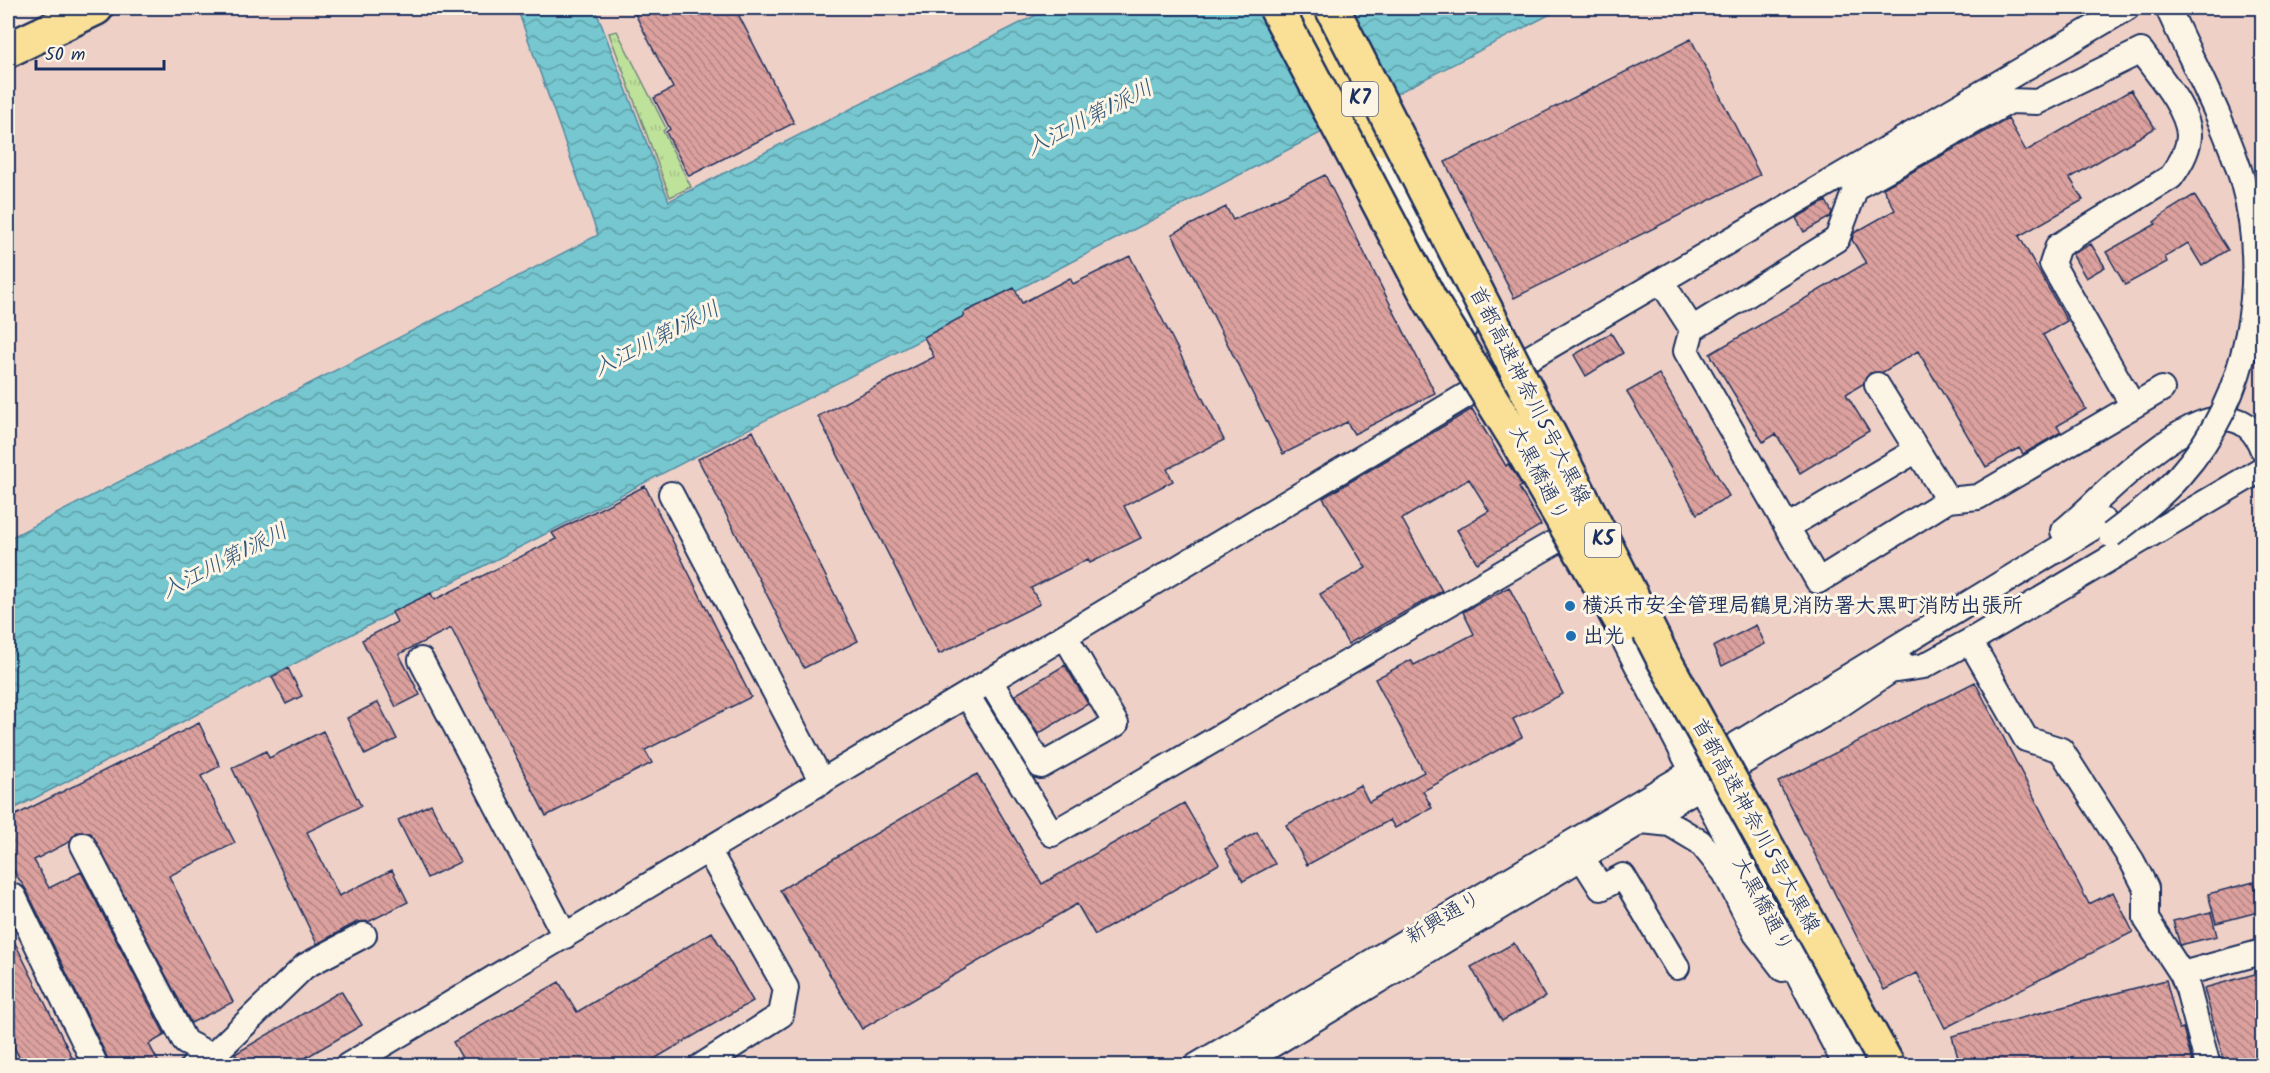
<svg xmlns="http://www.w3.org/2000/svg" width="2270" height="1073" font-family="Kalam,'Klee One',sans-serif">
<defs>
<pattern id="grass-tufts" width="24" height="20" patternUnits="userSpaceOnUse" patternTransform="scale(1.5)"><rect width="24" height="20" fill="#bfe29b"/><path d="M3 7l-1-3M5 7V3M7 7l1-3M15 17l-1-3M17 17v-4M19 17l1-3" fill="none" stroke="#a4c288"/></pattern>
<pattern id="water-waves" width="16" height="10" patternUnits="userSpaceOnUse" patternTransform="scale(1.5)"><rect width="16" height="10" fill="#76c7cf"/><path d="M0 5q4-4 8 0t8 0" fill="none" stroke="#60a2ab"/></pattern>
<pattern id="building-back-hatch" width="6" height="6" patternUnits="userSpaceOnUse" patternTransform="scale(1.5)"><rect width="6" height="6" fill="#dca19e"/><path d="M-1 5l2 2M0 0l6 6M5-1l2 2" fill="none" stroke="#b28484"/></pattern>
</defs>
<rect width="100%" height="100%" fill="#f6e4d7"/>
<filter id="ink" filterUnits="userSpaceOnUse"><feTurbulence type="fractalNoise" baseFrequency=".0167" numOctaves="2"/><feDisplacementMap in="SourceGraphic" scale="12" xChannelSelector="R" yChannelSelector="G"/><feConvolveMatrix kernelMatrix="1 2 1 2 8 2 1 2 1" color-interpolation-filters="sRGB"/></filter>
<g filter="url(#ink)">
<path fill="#eed0c6" d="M124 8H517L598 235 8 539V62Z
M595 8H1050L668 201Z
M1562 8H2262V1065H8V812Z"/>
<path fill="url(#grass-tufts)" stroke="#6d887c" stroke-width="1.5" d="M617 31 666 128 663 131 691 187 670 197 609 33Z"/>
<path fill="url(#water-waves)" stroke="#528aa2" stroke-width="1.5" d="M517 8H595L669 201 1050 8H1562L8 812V539L598 235Z"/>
<path fill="url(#building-back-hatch)" stroke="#1b2f5e" stroke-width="1.5" d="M632 8H735L794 123 689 176 666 132 670 129 654 98 673 88Z
M1691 39 1760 175 1514 298 1445 162Z
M2131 90 2155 128 2070 178 2083 200 2019 236 2067 321 2043 335 2086 409 2057 426 2061 432 2023 454 2019 448 1986 467 1918 351 1883 372 1870 373 1863 384 1846 394 1869 431 1800 473 1776 434 1763 442 1710 354 1866 263 1852 240 1854 233 1895 210 1883 188 2008 119 2026 151Z
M1325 175 1435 393 1354 434 1347 422 1283 454 1172 234 1226 207 1233 220Z
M2194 195 2228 250 2202 266 2188 243 2165 257 2167 262 2125 285 2106 252 2156 224 2154 222 2168 211Z
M1826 201 1832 212 1830 217 1804 232 1796 218Z
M2091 244 2105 267 2086 278 2072 254Z
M1130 256 1224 440 1167 469 1173 481 1124 506 1141 538 1090 563 1088 559 1031 588 1040 604 939 654 818 416 934 357 924 337 964 316 963 313 1014 288 1022 303 1070 278 1073 284Z
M1611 333 1623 353 1586 376 1574 355Z
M1659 374 1729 496 1697 514 1627 392Z
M1472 409 1506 466 1508 464 1516 475 1522 486 1519 488 1541 525 1477 563 1457 530 1489 511 1469 479 1402 519 1442 591 1348 644 1320 594 1366 568 1323 498Z
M753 431 858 641 804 668 698 459Z
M645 486 751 697 645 750 652 763 546 816 451 628 399 654 420 695 396 707 362 640 397 622 392 612 431 593 434 600 556 539 552 533Z
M1509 587 1563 694 1513 719 1522 737 1423 791 1432 808 1395 828 1390 820 1307 865 1286 825 1360 785 1369 802 1424 772 1375 679 1411 660 1414 665 1474 634 1463 612Z
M1756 625 1765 644 1722 666 1713 647Z
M1065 665 1088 704 1038 734 1015 695Z
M288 668 302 696 286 704 272 677Z
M1975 682 2089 904 2113 892 2133 932 1945 1028 1917 973 1884 990 1778 782Z
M378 702 397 739 365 755 347 718Z
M199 723 220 766 201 776 235 843 169 876 233 1002 191 1023 91 833 77 832 69 842 34 860 49 888 81 872 165 1035 149 1044 160 1065H111L27 891 13 870 8 873V819Z
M323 731 361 806 307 832 339 896 392 870 408 902 370 921 357 922 317 944 232 768 266 751 269 758Z
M977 774 1042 884 1184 803 1219 864 1095 935 1077 904 862 1029 780 890Z
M431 804 460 862 427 878 398 820Z
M1257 832 1275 864 1243 881 1225 849Z
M2254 882 2262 911 2216 923 2208 894Z
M2211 912 2217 936 2180 945 2173 921Z
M8 929 76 1065H23L8 1035Z
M712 932 753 1001 644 1065H466L453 1042 559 982 577 1012Z
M1514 943 1545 997 1502 1021 1471 967Z
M2262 972V1065H2225L2204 988Z
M2166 980 2179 1029 2183 1028 2193 1065H1960L1952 1036Z
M341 991 362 1025 293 1065H242L235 1054Z"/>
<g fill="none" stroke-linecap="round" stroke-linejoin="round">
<g stroke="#1b2f5e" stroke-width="28">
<path id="minor" d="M1361 124 1464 329
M1661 281 1692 329 1686 351 1818 581 1948 500 1978 497 2162 389
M1692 329 1837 239 1856 187 2010 101 2037 102 2141 51C2156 72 2188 108 2189 135 2189 150 2179 166 2171 177L2058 246 2052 264 2133 406
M1877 385 1948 500
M671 494 822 782
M1787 527 1917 450
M2063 531C2100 503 2226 357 2262 448
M1610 613 1846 1066
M1970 641 2026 739 2061 750 2132 861 2146 888V919L2182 974 2188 989 2208 1066
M421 660 565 936
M1890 671 1924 666 1970 641 2262 469
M990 681 1041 766 1116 724 1065 636
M967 695 1052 834 1569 534
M1642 821 1670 824 1700 842 1725 873 1756 934 1783 969
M83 845 185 1042 212 1056 218 1066
M1582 858 1601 888 1623 876 1677 967
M14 897 96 1066
M1796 931 1864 1066
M2182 974 2262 952
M193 1066 212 1056 305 966 364 935
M347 1066 1490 381 2127 8
M701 1066 781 1015 786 988 708 850
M1196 1066 1711 760 2104 521
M1237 1066 1642 821 1837 707 1902 663"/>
</g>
<g stroke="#1b2f5e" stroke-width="38">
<path id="highway" d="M1308 8 1382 139
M8 50 96 8"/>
</g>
<use href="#minor" stroke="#fcf5e5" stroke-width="24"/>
<use href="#highway" stroke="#f9e096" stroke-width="33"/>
<g stroke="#1b2f5e" stroke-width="28" stroke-linecap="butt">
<path id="minor-bridge" d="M2111 535C2136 516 2160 498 2180 475 2250 396 2270 278 2242 179 2224 120 2193 64 2168 8"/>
</g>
<g stroke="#1b2f5e" stroke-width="38" stroke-linecap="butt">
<path id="highway-bridge" d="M1276 8 1430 300 1515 437 1624 626
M1332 8 1662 656 1888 1066"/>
</g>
<use href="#minor-bridge" stroke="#fcf5e5" stroke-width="24"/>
<use href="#highway-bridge" stroke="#f9e096" stroke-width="33"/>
</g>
</g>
<g fill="#1f6fb2" stroke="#fcf5e5" stroke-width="2">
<circle cx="1570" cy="606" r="6"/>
<circle cx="1571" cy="636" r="6"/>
</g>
<g text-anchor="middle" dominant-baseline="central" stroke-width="6" stroke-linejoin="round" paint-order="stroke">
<g fill="#fcf5e5" stroke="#5e6a86" stroke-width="1.5">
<rect x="1342" y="82" width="36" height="34" rx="4.5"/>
<rect x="1585" y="523" width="36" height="34" rx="4.5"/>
</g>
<g font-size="20" font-weight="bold" fill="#1b2f5e">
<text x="1360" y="99">K7</text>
<text x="1603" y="540">K5</text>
</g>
<g font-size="21" fill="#1b2f5e" stroke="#fcf5e5">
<text transform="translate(1529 396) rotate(63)">首都高速神奈川5号大黒線</text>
<text transform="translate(1538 474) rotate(63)">大黒橋通り</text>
<text transform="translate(1755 826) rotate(61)">首都高速神奈川5号大黒線</text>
<text transform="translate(1762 905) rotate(62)">大黒橋通り</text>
<text transform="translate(1444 918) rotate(-31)">新興通り</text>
</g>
<g font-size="21" font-weight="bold" fill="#1b2f5e" stroke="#fcf5e5" text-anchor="start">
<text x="1582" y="606">横浜市安全管理局鶴見消防署大黒町消防出張所</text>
<text x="1583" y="636">出光</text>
</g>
<g font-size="22" font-style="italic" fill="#32557a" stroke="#fcf5e5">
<text transform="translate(1090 119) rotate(-27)">入江川第1派川</text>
<text transform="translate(657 340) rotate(-27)">入江川第1派川</text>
<text transform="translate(225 562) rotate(-27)">入江川第1派川</text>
</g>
</g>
<rect width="2270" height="1073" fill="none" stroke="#fcf5e5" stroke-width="30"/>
<rect x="15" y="15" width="2240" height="1043" fill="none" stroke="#1b2f5e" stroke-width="2" filter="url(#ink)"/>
<path d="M36 60v9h128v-9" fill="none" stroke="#1b2f5e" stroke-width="3"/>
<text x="45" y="60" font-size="18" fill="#1b2f5e" stroke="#fcf5e5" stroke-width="4.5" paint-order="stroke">50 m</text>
</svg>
